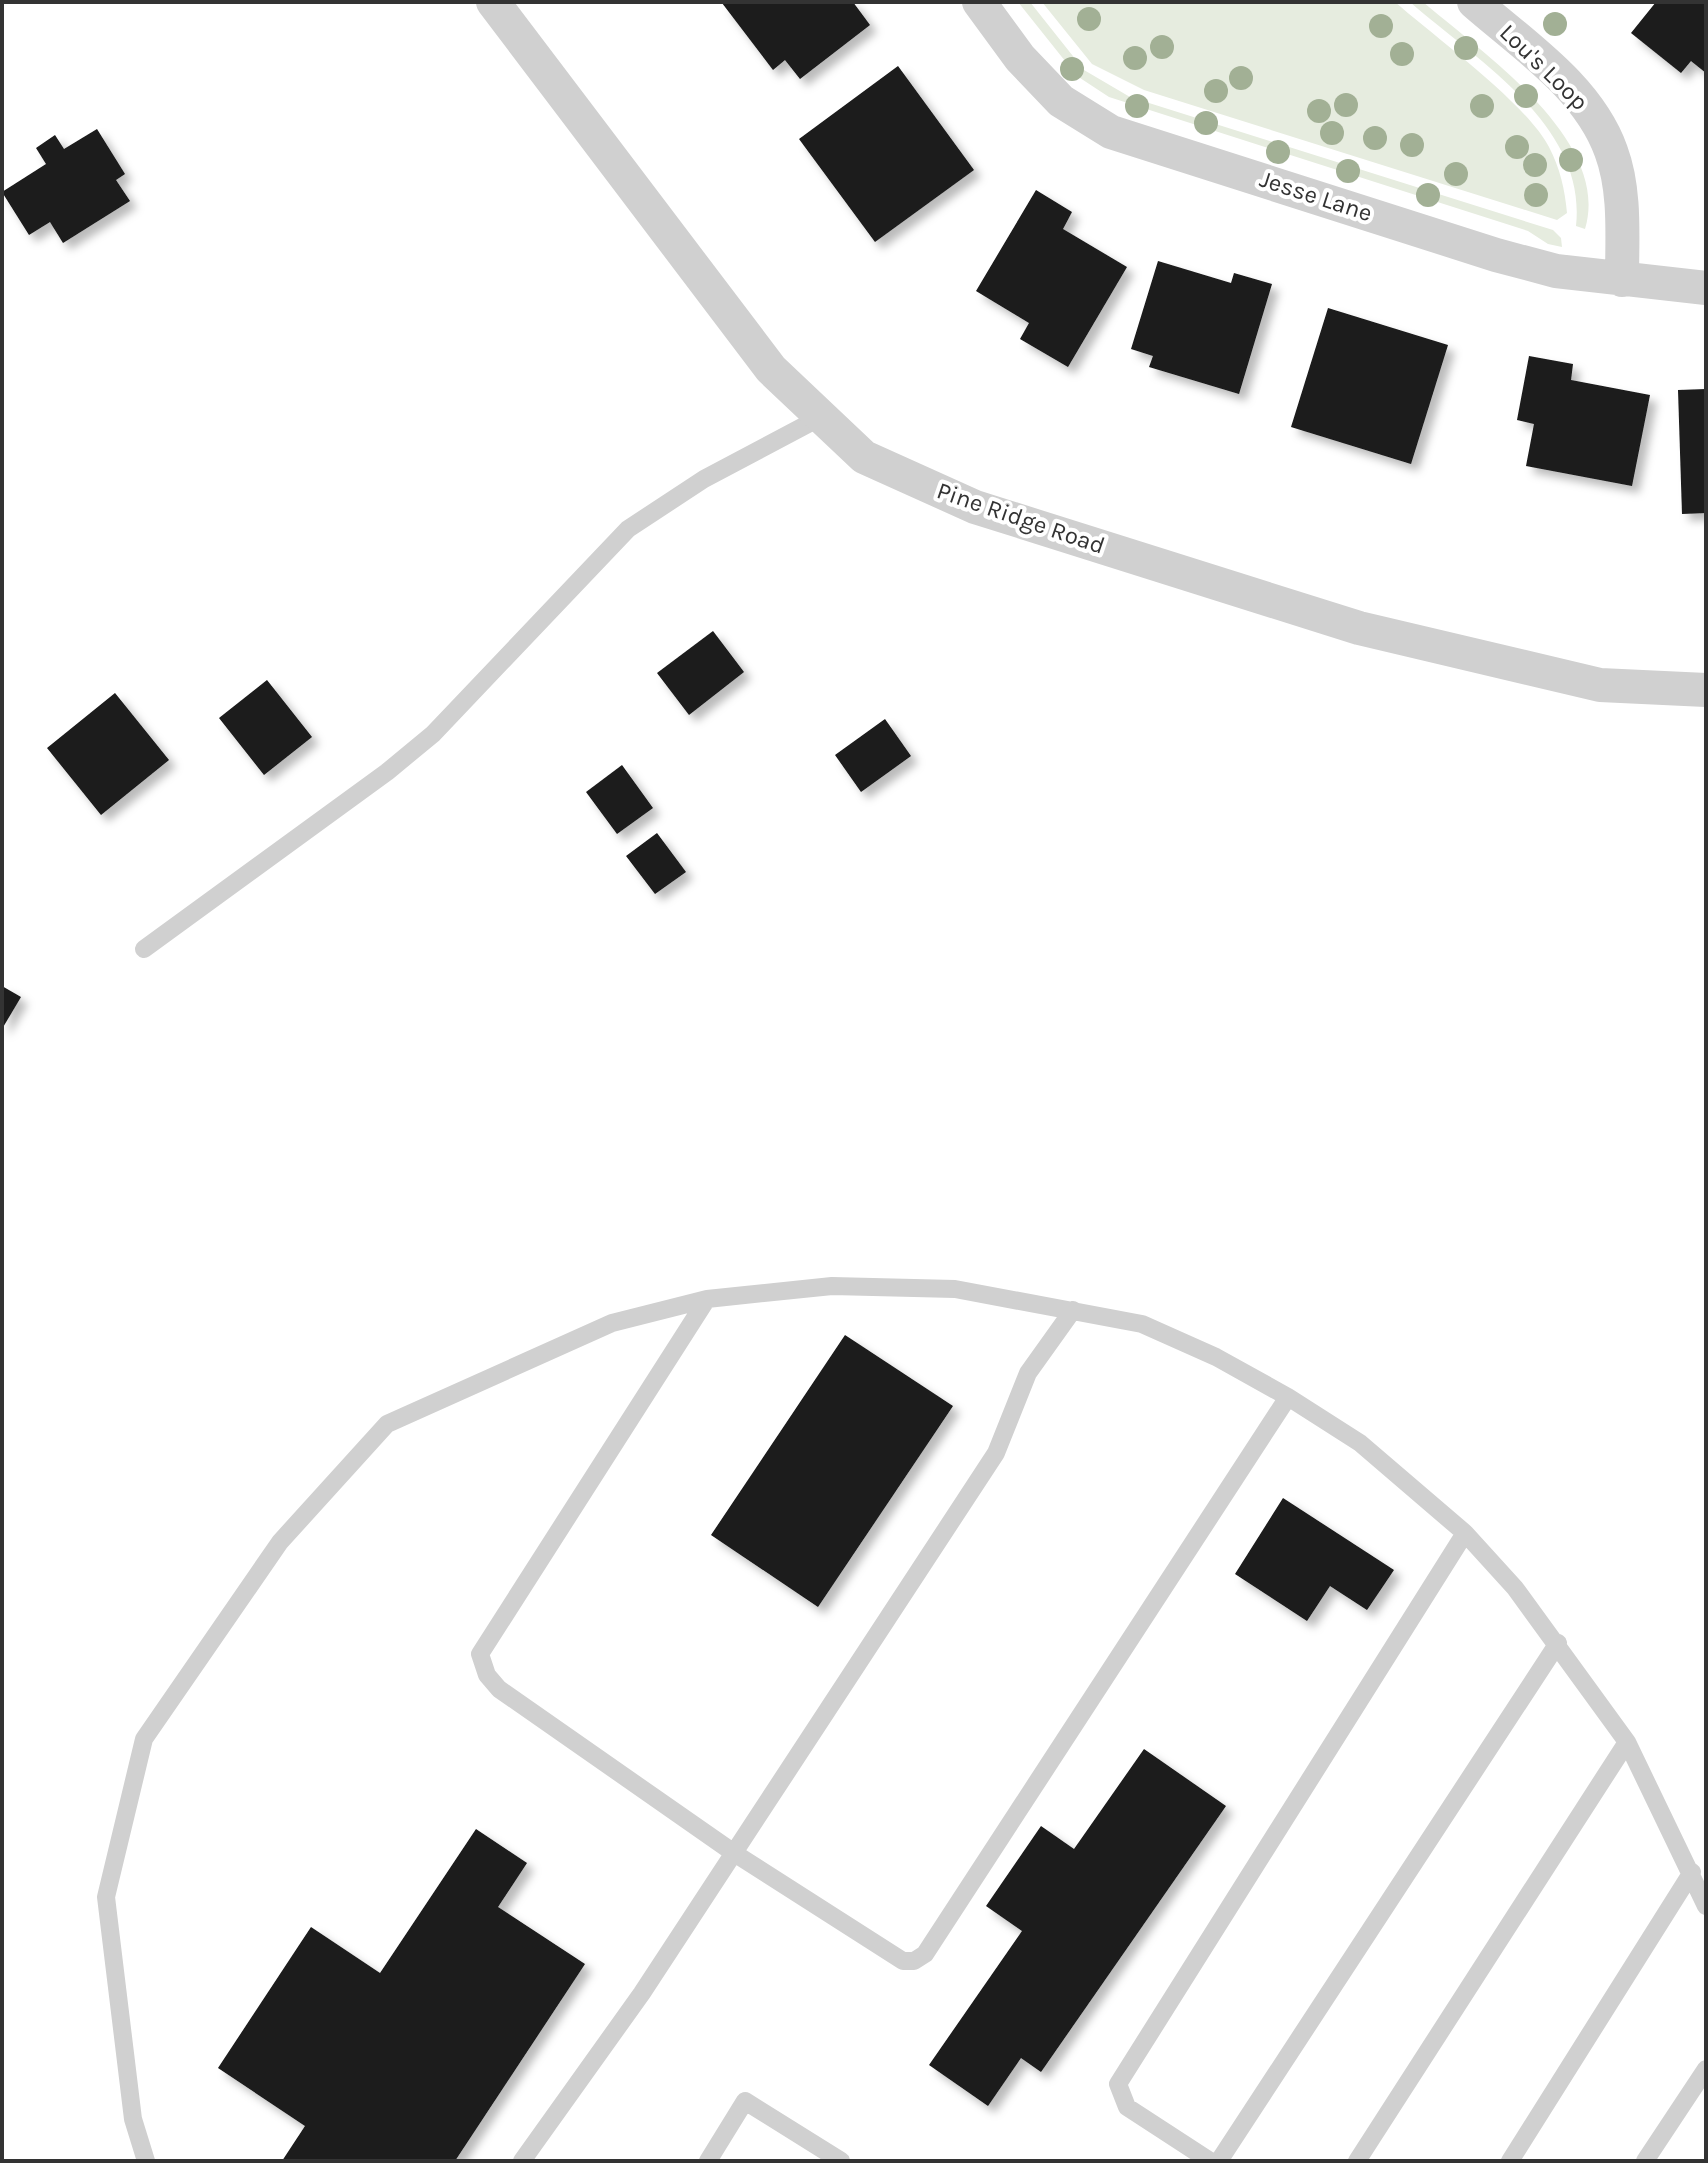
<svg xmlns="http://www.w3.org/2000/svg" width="1708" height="2163" font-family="Karla,sans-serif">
<defs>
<filter id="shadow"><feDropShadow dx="7" dy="7" stdDeviation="4" flood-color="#0004"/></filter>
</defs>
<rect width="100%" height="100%" fill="#fff"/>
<path fill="#e6ecdf" d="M1018 2H1030L1084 70 1130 97 1553 230 1561 238 1562 247 1548 244 1528 231 1109 97 1077 76Z
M1042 2H1395C1435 37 1526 103 1549 147 1560 168 1565 190 1567 213L1557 220 1144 90 1092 64Z
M1410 2H1423C1480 51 1612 140 1585 229L1576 226C1587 125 1476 60 1410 2Z"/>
<path fill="#1a1a1a" filter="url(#shadow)" d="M853 2 870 25 800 79 785 60 773 70 722 3Z
M1656 2H1706V73L1691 61 1681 73 1631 33Z
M898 66 974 170 875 242 799 139Z
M97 129 125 174 116 180 130 201 63 243 50 222 29 235 2 192 46 164 36 148 55 135 64 149Z
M1036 190 1072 212 1063 229 1127 267 1068 367 1020 339 1029 323 976 291Z
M1158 261 1231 283 1234 273 1272 284 1239 394 1149 367 1153 356 1131 349Z
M1328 308 1448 345 1411 464 1291 427Z
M1529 356 1573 364 1571 380 1650 395 1632 486 1526 466 1534 424 1517 420Z
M1706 389V513L1682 514 1678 390Z
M713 631 744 672 689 715 657 673Z
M267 680 312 737 264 775 219 718Z
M115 693 169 760 101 815 47 748Z
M885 719 911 756 861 792 835 755Z
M622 765 653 808 617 834 586 792Z
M657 833 686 872 655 894 626 856Z
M2 986 21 997 2 1029Z
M845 1335 953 1406 818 1607 711 1535Z
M1283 1498 1394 1570 1367 1610 1330 1586 1307 1621 1235 1574Z
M1144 1749 1226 1806 1041 2072 1021 2058 988 2106 929 2065 1022 1931 986 1906 1041 1826 1074 1849Z
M476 1829 527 1863 498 1907 585 1964 455 2161H282L305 2126 218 2068 311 1927 380 1973Z"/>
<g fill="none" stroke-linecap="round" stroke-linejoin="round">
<path stroke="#d0d0d0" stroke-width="18" d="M144 949 387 772 433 734 628 529 704 479 821 417
M707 1299 480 1654 487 1675 499 1689 734 1853 903 1961H914L925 1954 1288 1397
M146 2161 133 2119 106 1897 144 1739 280 1542 387 1424 612 1323 707 1299 832 1286 955 1289 1142 1324 1216 1357 1288 1397 1360 1443 1465 1533 1515 1588 1627 1742 1706 1906
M522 2161 642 1993 996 1453 1028 1373 1073 1310
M708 2161 745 2101 841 2161
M1210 2161 1127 2107 1118 2084 1465 1533
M1219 2161 1558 1643
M1357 2161 1627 1742
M1510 2161 1692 1872
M1645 2161 1706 2069"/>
<path stroke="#d0d0d0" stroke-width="34" d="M493 2 771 369 864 457 975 507 1359 628 1600 685 1706 690
M979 2 1020 58 1061 101 1111 132 1496 255 1556 271 1706 288
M1474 2C1523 45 1588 87 1611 151 1626 191 1622 238 1622 280"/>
</g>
<g fill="#a2b095">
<circle cx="1089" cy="19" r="12"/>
<circle cx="1555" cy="24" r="12"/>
<circle cx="1381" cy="26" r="12"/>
<circle cx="1162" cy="47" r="12"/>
<circle cx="1466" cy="48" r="12"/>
<circle cx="1402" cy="54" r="12"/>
<circle cx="1135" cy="58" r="12"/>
<circle cx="1072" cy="69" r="12"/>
<circle cx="1241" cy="78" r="12"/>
<circle cx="1216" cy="91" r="12"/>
<circle cx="1526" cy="96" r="12"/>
<circle cx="1346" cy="105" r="12"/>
<circle cx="1137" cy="106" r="12"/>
<circle cx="1482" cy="106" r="12"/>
<circle cx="1319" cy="111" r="12"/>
<circle cx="1206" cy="123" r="12"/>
<circle cx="1332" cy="133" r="12"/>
<circle cx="1375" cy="138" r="12"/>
<circle cx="1412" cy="145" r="12"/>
<circle cx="1517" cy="147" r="12"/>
<circle cx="1278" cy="152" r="12"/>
<circle cx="1571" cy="160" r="12"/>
<circle cx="1535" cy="165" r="12"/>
<circle cx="1348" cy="171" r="12"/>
<circle cx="1456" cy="174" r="12"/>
<circle cx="1428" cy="195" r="12"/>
<circle cx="1536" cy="195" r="12"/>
</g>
<g text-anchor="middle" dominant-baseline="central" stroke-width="8" stroke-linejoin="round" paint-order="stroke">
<g font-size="24" fill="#333" stroke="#fff">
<text transform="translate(1544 67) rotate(44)">Lou's Loop</text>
<text transform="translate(1316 196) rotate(18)">Jesse Lane</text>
<text transform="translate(1021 518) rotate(19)">Pine Ridge Road</text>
</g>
</g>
<rect width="1708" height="2163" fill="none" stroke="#333333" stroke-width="8"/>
</svg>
